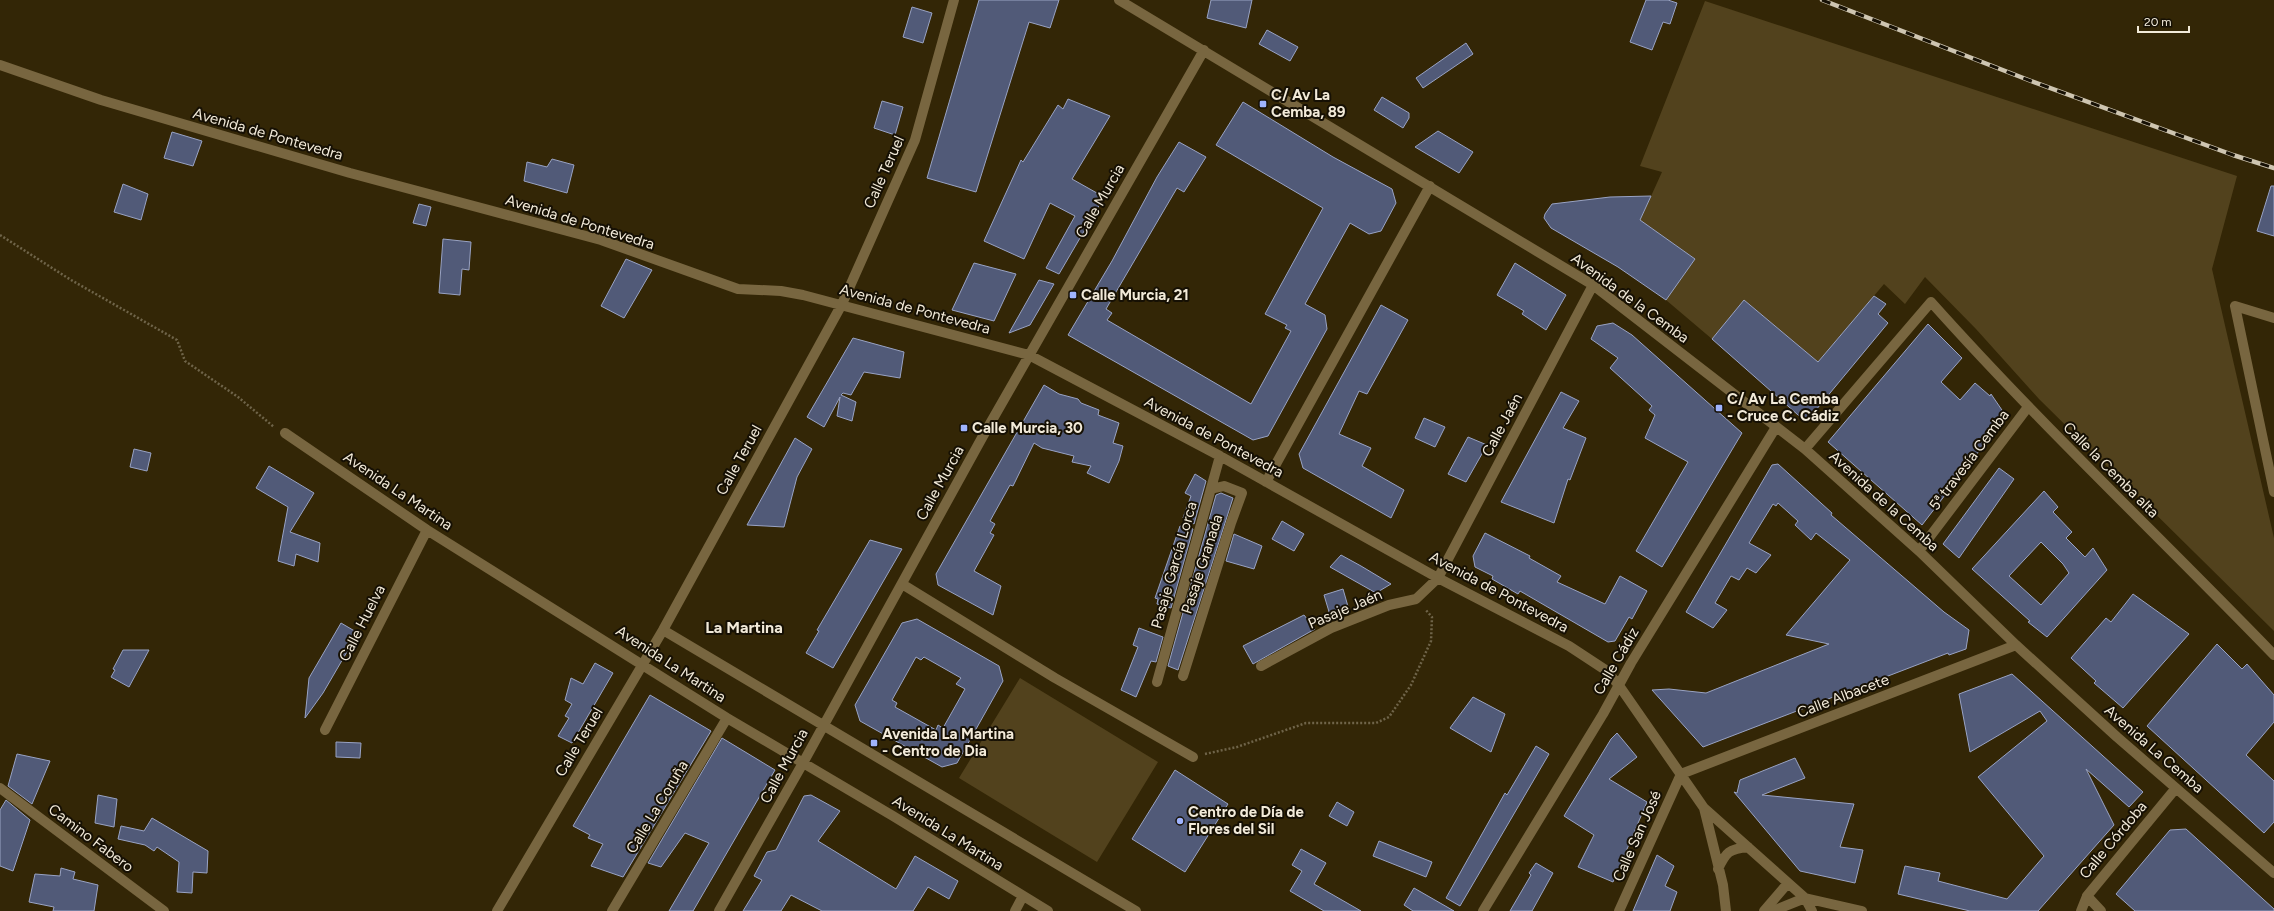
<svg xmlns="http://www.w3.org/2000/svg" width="2274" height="911" font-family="Figtree,sans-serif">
<rect width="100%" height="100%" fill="#332606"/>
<path fill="#52421d" d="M1705 1 2237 176 2212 269 2274 538V631L2039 399 1976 329 1925 277 1905 304 1884 284 1818 362 1744 300 1712 339 1666 300 1695 259 1647 225 1637 227 1662 172 1640 166Z
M1020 678 1158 762 1097 862 959 778Z"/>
<path fill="#515a78" stroke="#99a3c4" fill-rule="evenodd" d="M979 0H1059L1050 28 1029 22 976 192 927 178Z
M1211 0H1252L1246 28 1207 18Z
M1646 0H1668L1677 3 1670 24 1663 22 1652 50 1630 42Z
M912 7 932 13 923 43 903 37Z
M1267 30 1298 47 1290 61 1259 44Z
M1466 43 1473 54 1423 88 1416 78Z
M1382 97 1409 113V118L1403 128 1374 110Z
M1068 99 1110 116 1072 179 1104 197 1059 274 1046 268 1075 216 1050 203 1024 259 984 241 1021 160 1023 162 1058 105 1063 109Z
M882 101 903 107 895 135 874 128Z
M1243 102 1333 157 1392 189 1396 203 1381 231 1369 234 1350 223 1305 304 1325 315 1327 329 1268 436 1253 440 1068 335 1112 261 1157 177 1179 142 1206 157 1184 192 1177 188 1106 309 1112 313 1107 320 1251 404 1291 331 1285 328 1287 325 1265 314 1323 208 1216 145Z
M1438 131 1473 152 1459 173 1415 147Z
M172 132 202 141 193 166 164 158Z
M552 159 574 165 567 193 524 181 527 162 547 167Z
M123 184 148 194 141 220 114 212Z
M2271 186H2274V236L2257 231Z
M1651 196 1640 220 1695 259 1666 300 1618 267 1551 228 1544 218 1545 214 1552 204 1610 197Z
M419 204 431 207 426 226 413 223Z
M443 239 471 242 469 270 462 269 460 295 439 293Z
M626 259 652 270 624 318 601 306Z
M974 263 1016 274 994 321 952 310Z
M1515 263 1566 295 1546 330 1522 314 1524 311 1497 295Z
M1039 280 1054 284 1030 325 1009 333Z
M1874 296 1886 304 1878 314 1888 323 1806 422 1712 339 1744 300 1818 362Z
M1381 305 1408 320 1367 394 1359 391 1339 434 1371 448 1362 466 1404 490 1391 518 1303 468 1299 454Z
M1613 323 1632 335 1742 433 1662 567 1636 551 1688 462 1645 438 1655 415 1649 410 1652 406 1610 368 1618 358 1591 339 1597 326Z
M1928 324 1962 358 1941 382 1960 400 1975 383 1990 396 1991 394 2006 416 1922 525 1828 442Z
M853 338 904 352 900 378 864 372 851 395 843 393 841 395 856 402 852 421 837 416 840 397 824 427 807 417Z
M1044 385 1059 394 1078 399 1081 403 1099 410 1098 415 1119 423 1113 443 1123 446 1119 461 1109 483 1087 473 1091 466 1072 462 1074 456 1042 448 1034 443 1013 486 1010 485 990 521 995 524 990 533 994 535 974 571 1001 586 993 615 938 585 936 574Z
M1561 392 1579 401 1563 428 1586 438 1570 480 1568 479 1554 523 1501 502Z
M1424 418 1445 427 1435 447 1415 438Z
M1468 437 1487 445 1466 482 1448 474Z
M795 438 812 449 797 477 784 527 747 525Z
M134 449 151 453 147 471 130 467Z
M1778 464 1832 513 1831 515 1944 612 1969 630 1966 649 1949 655 1948 653 1703 747 1652 690 1669 689 1706 693 1829 644 1786 635 1850 560 1816 533 1811 540 1795 525 1798 521 1778 503 1776 506 1773 504 1749 543 1771 555 1756 573 1747 568 1739 580 1731 576 1715 603 1727 610 1713 628 1686 612 1772 465Z
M269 466 314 493 290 532 320 543 318 562 296 554 294 566 278 561 288 507 256 488Z
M1999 468 2014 479 1959 558 1943 544Z
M1195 474 1206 481 1194 524 1183 518 1191 496 1185 493Z
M2044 491 2058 507 2053 512 2072 532 2066 538 2085 557 2093 548 2107 570 2047 637 2028 622 2030 621 1972 569ZM2041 542 2063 564 2069 573 2041 605 2009 576Z
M1221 493 1233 498 1178 670 1168 666 1216 495Z
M1282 521 1304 534 1294 551 1272 539Z
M1180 526 1193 529 1171 608 1157 604 1158 599 1155 598Z
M1485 533 1530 556 1529 558 1561 576 1557 582 1605 604 1620 576 1647 591 1632 619 1629 617 1615 641 1608 642 1520 591 1518 594 1492 579 1493 576 1475 567 1473 556Z
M1234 534 1262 546 1254 569 1226 561Z
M870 540 902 549 833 668 806 653 819 631 817 630Z
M1341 555 1361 566 1391 584 1376 593 1330 567Z
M1343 589 1349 610 1330 615 1324 595Z
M2133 594 2189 634 2123 708 2094 683 2096 681 2071 658 2106 618 2111 622Z
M1304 615 1315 629 1253 664 1243 646Z
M917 619 999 666 1003 681 957 763 942 767 860 721 855 705 902 623ZM916 657 921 660 924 657 961 678 956 684 965 689 943 728 938 725 936 730 895 707 897 703 892 700Z
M341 623 358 633 323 693 305 718 309 678Z
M1139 628 1163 637 1156 662 1151 661 1136 697 1121 690 1138 647 1133 645Z
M2217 644 2242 669 2247 664 2274 695V722L2246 755 2274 781V822L2264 833 2147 726Z
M123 650H149L129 687 111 677 115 670 113 669Z
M595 663 613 673 572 743 558 736 569 718 565 716 572 704 565 700 571 678 583 684Z
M2012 674 2143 792 2129 807 2086 769 2114 825 2038 911H1970L1898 894 1905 866 1940 873 1938 881 2007 899 2044 856 1978 777 2047 721 2040 711 1970 752 1959 694Z
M650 695 711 731 623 877 591 866 603 844 588 838 590 835 573 826Z
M1473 697 1505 714 1491 752 1450 728Z
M1617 733 1637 757 1609 779 1647 802 1613 882 1578 867 1594 835 1564 816 1611 739Z
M722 738 775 770 693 911H669L709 843 685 833 661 867 648 863Z
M336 742 361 743 360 758 336 757Z
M1536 746 1549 754 1460 906 1446 898 1505 793 1507 795Z
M17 754 50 761 32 804 8 786Z
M1795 758 1805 778 1762 795 1854 804 1840 847 1863 850 1855 883 1800 871 1734 792 1737 793 1740 780Z
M1175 770 1228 804 1185 872 1132 839Z
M98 795 117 799 114 827 95 823Z
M811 795 840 811 818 841 896 889 915 856 958 881 949 899 928 887 913 911H822L791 895 781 911H743L762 880 754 876 767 852 776 850 804 796Z
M6 800 30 820 13 871 0 866V810Z
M1337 802 1354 812 1347 826 1329 816Z
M152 818 208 851 207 873 193 872 192 893 177 892 179 862 157 847 154 851 145 845 118 839 121 826 144 831Z
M2186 829 2274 909V911H2135L2116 894 2170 830Z
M1379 841 1432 862 1426 877 1373 856Z
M1301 849 1326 863 1314 884 1361 911H1324L1290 891 1302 871 1292 865Z
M1657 855 1674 866 1665 886 1677 892 1670 911H1633Z
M1536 863 1553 873 1532 911H1510L1531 875 1529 873Z
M61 868 75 872 73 879 98 885 94 911H53L54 907 29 902 35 874 60 876Z
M1414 888 1454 911H1413L1404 905Z"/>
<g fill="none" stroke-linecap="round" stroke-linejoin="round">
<path stroke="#6f6449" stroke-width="2.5" stroke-dasharray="2 2" stroke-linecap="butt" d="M0 235 71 280 177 340 185 361 238 397 274 427
M1205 754 1237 747 1306 723H1376L1389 717 1411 685 1431 641 1432 617 1425 609"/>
<path stroke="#786640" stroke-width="10" d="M1119 0 1593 285 1805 449 1919 551 2016 645 2117 737 2274 873
M0 65 101 100 350 173 601 240 738 289 781 291 803 295 1029 355 1220 456 1438 578 1569 646 1604 669 1618 684 1704 808 1805 898 1812 911
M2274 318 2235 306 2274 492
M285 433 427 530 727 718 893 816 1048 911
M1805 449 1931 302C2040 424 2160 537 2274 655
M1266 482 1430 186
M1919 551 2028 407
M902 584 1055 678 1193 757
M663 630 1136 911
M1261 666 1331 628 1389 605 1416 599 1438 578 1593 285
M1183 676 1231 523 1242 493 1224 486 1211 489
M1157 682 1220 456
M325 730 427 530
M1681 774 2016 645
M0 788 164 911
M1704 808 1723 885 1726 911
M1718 869C1726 852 1729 849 1748 847
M1805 898 1862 911
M497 911 663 630 842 304 915 140 954 0
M612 911 727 718
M719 911 803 763 983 436 1204 50
M1015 911 1023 896
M1483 911 1603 714 1631 663 1776 427
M1619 911 1681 774
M1764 911 1788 883
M1773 911 1805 898
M2081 911 2087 896
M2101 911 2087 896 2176 788"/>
<g stroke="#cec5b1" stroke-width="4.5">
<path id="rail" d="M1822 0 2031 81 2233 155 2274 168"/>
</g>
<use href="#rail" stroke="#161004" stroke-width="3" stroke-dasharray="9" stroke-linecap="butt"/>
</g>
<g fill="#9fb3fd" stroke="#161004" stroke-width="1.5">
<rect x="1259" y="100" width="8" height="8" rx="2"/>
<rect x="1069" y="291" width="8" height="8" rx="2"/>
<rect x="1715" y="404" width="8" height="8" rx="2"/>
<rect x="960" y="424" width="8" height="8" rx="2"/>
<rect x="870" y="739" width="8" height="8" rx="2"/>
<circle cx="1180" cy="821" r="4"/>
</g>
<g text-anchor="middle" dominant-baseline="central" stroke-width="4" stroke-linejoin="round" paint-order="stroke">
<g font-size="15" font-weight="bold" fill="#f2ead9" stroke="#161004" text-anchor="start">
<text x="1271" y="95">C/ Av La<tspan x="1271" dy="17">Cemba, 89</tspan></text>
<text x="1081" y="295">Calle Murcia, 21</text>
<text x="1727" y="399">C/ Av La Cemba<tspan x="1727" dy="17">- Cruce C. Cádiz</tspan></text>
<text x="972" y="428">Calle Murcia, 30</text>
<text x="882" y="734">Avenida La Martina<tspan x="882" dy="17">- Centro de Dia</tspan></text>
<text x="1188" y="812">Centro de Día de<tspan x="1188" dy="17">Flores del Sil</tspan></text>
</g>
<g font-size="15" fill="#f2ead9" stroke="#161004">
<text transform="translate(268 134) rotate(16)">Avenida de Pontevedra</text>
<text transform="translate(884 172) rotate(-66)">Calle Teruel</text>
<text transform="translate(1100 201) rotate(-60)">Calle Murcia</text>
<text transform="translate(580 222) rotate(17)">Avenida de Pontevedra</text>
<text transform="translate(1630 298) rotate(36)">Avenida de la Cemba</text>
<text transform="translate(915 309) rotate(15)">Avenida de Pontevedra</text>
<text transform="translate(1502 425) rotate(-62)">Calle Jaén</text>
<text transform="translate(1214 437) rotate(28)">Avenida de Pontevedra</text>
<text transform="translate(739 460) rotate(-61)">Calle Teruel</text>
<text transform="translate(1969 460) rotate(-53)">5ª travesía Cemba</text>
<text transform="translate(2111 470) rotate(45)">Calle la Cemba alta</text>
<text transform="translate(940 483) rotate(-61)">Calle Murcia</text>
<text transform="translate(398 491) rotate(34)">Avenida La Martina</text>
<text transform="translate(1884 501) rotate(42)">Avenida de la Cemba</text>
<text transform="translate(1202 564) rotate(-72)">Pasaje Granada</text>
<text transform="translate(1174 565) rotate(-74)">Pasaje García Lorca</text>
<text transform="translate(1499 592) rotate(28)">Avenida de Pontevedra</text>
<text transform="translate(1345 609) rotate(-23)">Pasaje Jaén</text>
<text transform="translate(362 623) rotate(-63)">Calle Huelva</text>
<text transform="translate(1616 661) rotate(-60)">Calle Cádiz</text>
<text transform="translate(671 664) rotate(33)">Avenida La Martina</text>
<text transform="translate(1843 696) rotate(-21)">Calle Albacete</text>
<text transform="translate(579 742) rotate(-59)">Calle Teruel</text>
<text transform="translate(2154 749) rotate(41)">Avenida La Cemba</text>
<text transform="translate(784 766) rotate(-61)">Calle Murcia</text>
<text transform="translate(657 807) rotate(-59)">Calle La Coruña</text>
<text transform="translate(948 833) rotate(32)">Avenida La Martina</text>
<text transform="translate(1637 836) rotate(-66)">Calle San José</text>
<text transform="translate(91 838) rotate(37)">Camino Fabero</text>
<text transform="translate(2113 840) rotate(-50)">Calle Córdoba</text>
</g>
<g font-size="16" font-weight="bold" fill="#f2ead9" stroke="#161004">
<text x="744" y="627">La Martina</text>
</g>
</g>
<path d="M2138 26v6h51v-6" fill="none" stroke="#f2ead9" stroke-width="2"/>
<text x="2144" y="26" font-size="12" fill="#f2ead9" stroke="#161004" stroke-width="3" paint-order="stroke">20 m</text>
</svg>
